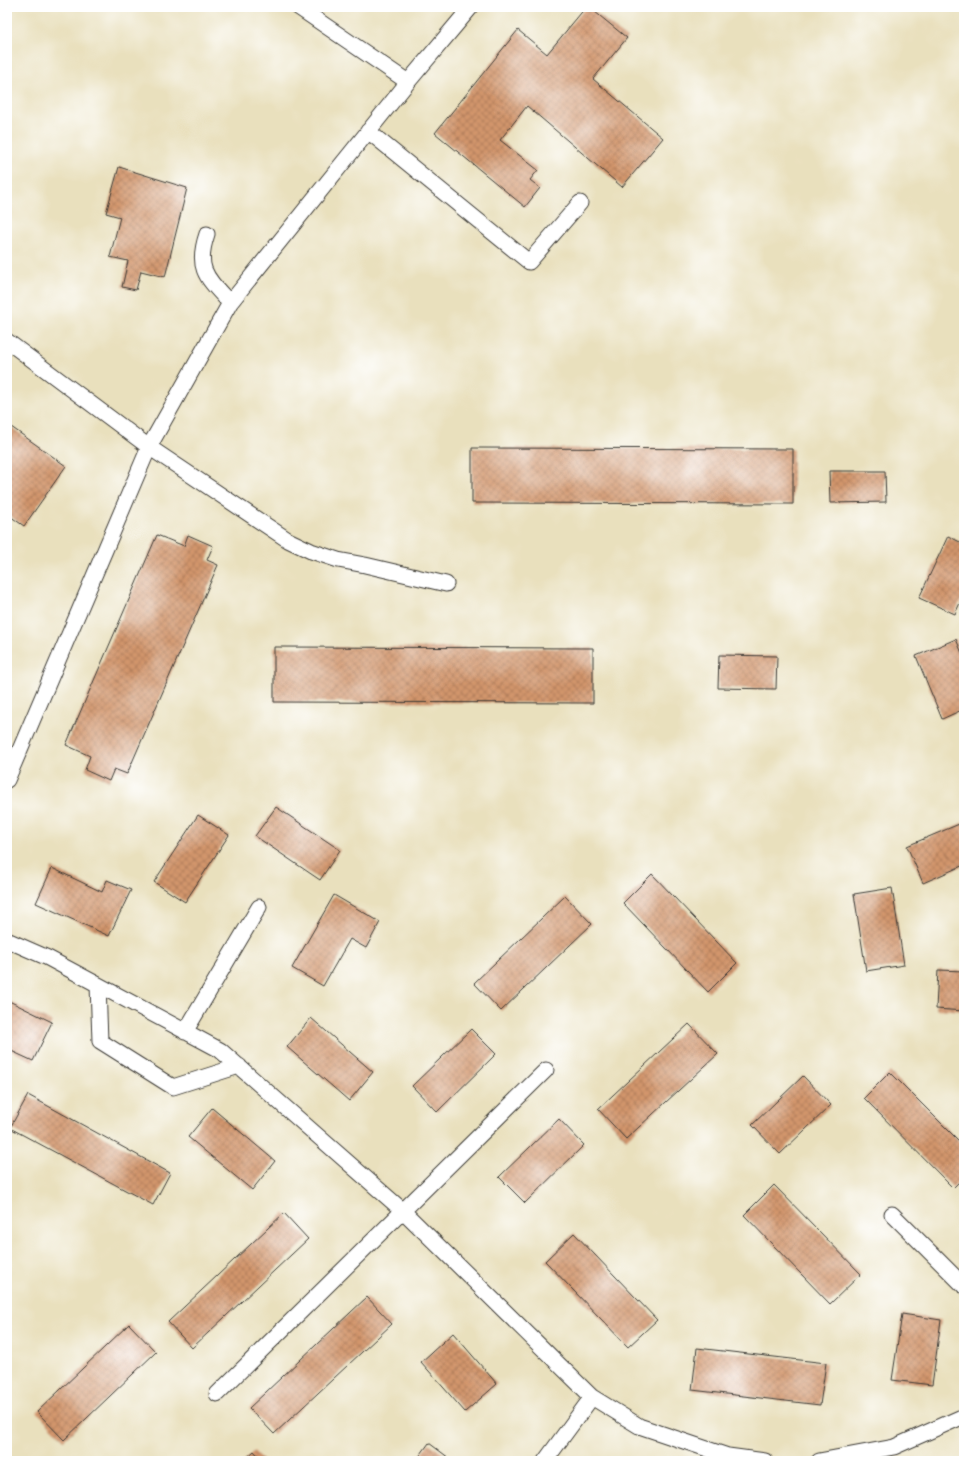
<svg xmlns="http://www.w3.org/2000/svg" width="971" height="1468" font-family="'EB Garamond',serif">
<defs>
<pattern id="building-cross-hatch" width="8" height="8" patternUnits="userSpaceOnUse"><rect width="8" height="8" fill="#d2956c"/><path d="M0 0l8 8M0 8l8-8" fill="none" stroke="#aa7958"/></pattern>
</defs>
<rect width="100%" height="100%" fill="#fff"/>
<filter id="ink" filterUnits="userSpaceOnUse"><feTurbulence type="fractalNoise" baseFrequency=".025" numOctaves="2"/><feDisplacementMap in="SourceGraphic" scale="8" xChannelSelector="R" yChannelSelector="G"/><feConvolveMatrix kernelMatrix="1 2 1 2 8 2 1 2 1" color-interpolation-filters="sRGB"/></filter>
<filter id="wash" filterUnits="userSpaceOnUse"><feTurbulence type="fractalNoise" baseFrequency=".012" numOctaves="4" result="noise"/><feDisplacementMap in="SourceGraphic" scale="16" xChannelSelector="R" yChannelSelector="G"/><feGaussianBlur stdDeviation="0.9" result="paint"/><feColorMatrix in="noise" values="0 0 0 0 0 0 0 0 0 0 0 0 0 0 0 0 0 1.4 0 .05"/><feComposite in="paint" operator="in"/></filter>
<g filter="url(#wash)">
<rect width="100%" height="100%" fill="#e9e0bd"/>
<g id="blocks">
<path fill="url(#building-cross-hatch)" d="M586 7H589L627 38 593 79 663 138 622 187 527 106 500 140 538 170 530 180 540 188 525 207 435 133 518 30 547 54Z
M119 167 187 188 165 277 141 271 136 290 122 287 128 261 110 257 120 217 106 213Z
M7 424 66 466 24 526 7 514Z
M472 448 793 449V504L472 503Z
M829 471H885L886 502 830 503Z
M157 535 184 546 188 535 213 546 207 560 218 565 127 774 114 769 109 781 85 770 90 756 66 745Z
M948 536 964 544V594L955 614 919 598Z
M956 639 964 658V709L942 719 916 656Z
M274 647 593 648V703L274 702Z
M719 655 777 656 776 689 718 688Z
M276 807 340 850 320 880 255 836Z
M198 815 229 835 185 902 154 882Z
M964 822V865L923 883 907 846Z
M52 868 102 892 107 880 131 890 109 936 36 903Z
M652 874 737 963 708 992 623 903Z
M892 888 904 965 866 971 854 894Z
M334 895 380 922 366 948 350 939 323 986 292 968Z
M565 896 592 924 501 1011 474 983Z
M938 970 964 971V1011L936 1009Z
M7 1000 52 1022 33 1061 7 1049Z
M311 1018 373 1072 349 1101 287 1047Z
M689 1024 718 1054 626 1139 598 1109Z
M471 1029 496 1054 437 1112 412 1086Z
M890 1072 964 1146V1177L953 1188 864 1098Z
M803 1076 831 1105 780 1154 752 1125Z
M28 1095 170 1173 153 1205 10 1128Z
M212 1108 275 1161 252 1190 188 1137Z
M559 1119 584 1145 525 1203 499 1177Z
M774 1185 861 1274 830 1304 744 1215Z
M284 1213 308 1239 192 1348 168 1322Z
M574 1233 657 1320 628 1347 545 1261Z
M367 1297 392 1324 274 1434 249 1408Z
M902 1314 941 1320 932 1385 892 1380Z
M129 1324 156 1352 64 1440 37 1412Z
M453 1333 497 1384 465 1412 421 1362Z
M697 1348 826 1363 820 1405 692 1390Z
M429 1443 453 1461H416Z
M254 1451 263 1461H243Z"/>
</g>
</g>
<g filter="url(#ink)">
<use href="#blocks" fill-opacity="0" stroke="#3b3934" stroke-width="1"/>
<g fill="none" stroke-linecap="round" stroke-linejoin="round">
<g stroke="#3b3934" stroke-width="17">
<path id="service" d="M298 7 408 82
M368 131 529 262 580 203
M207 234C195 269 207 278 230 303
M7 341 149 447 288 540 311 551 338 560 365 565 446 584
M7 780 149 447 230 303 408 82 471 7
M7 940 48 958 220 1050 402 1210 592 1397 639 1426 728 1456 765 1461
M98 985 100 1041 173 1087 239 1066
M185 1032 259 907
M892 1214 964 1286
M217 1394 546 1070
M545 1461 592 1397
M819 1461 894 1447 964 1416"/>
</g>
<use href="#service" stroke="#fff" stroke-width="15"/>
</g>
</g>
<rect width="971" height="1468" fill="none" stroke="#fff" stroke-width="24"/>
</svg>
